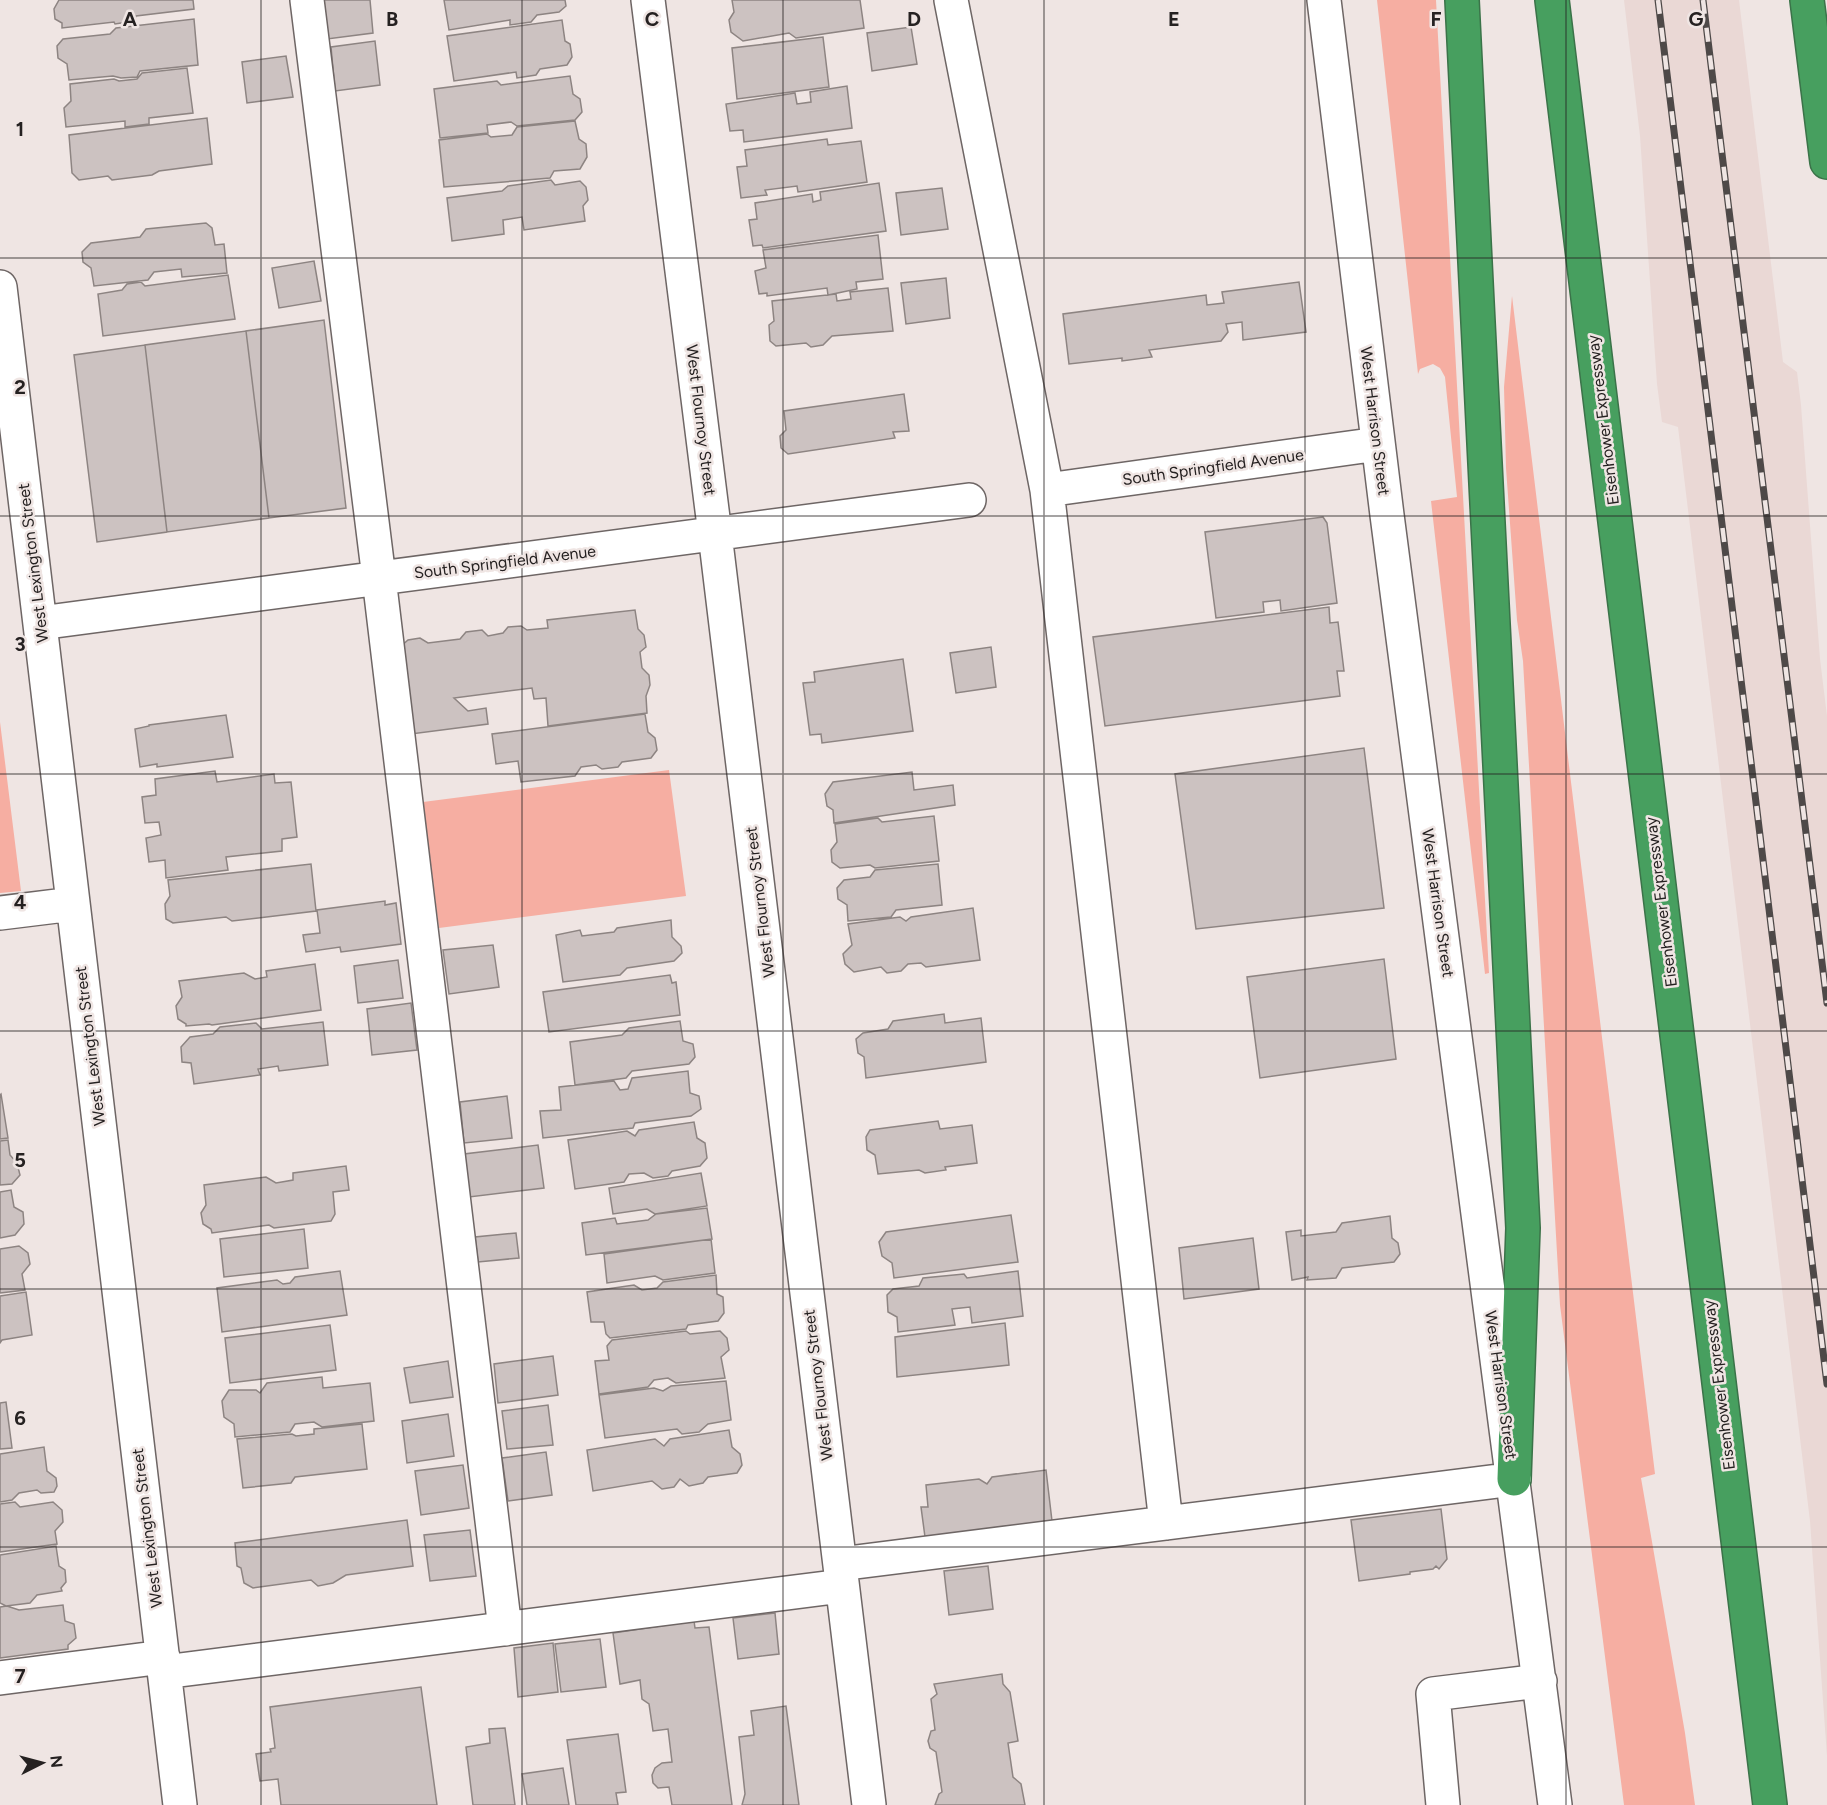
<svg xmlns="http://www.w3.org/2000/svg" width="1827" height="1805" font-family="Figtree,sans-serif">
<rect width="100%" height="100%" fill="#efe5e3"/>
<path fill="#ead8d5" d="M1624 0H1739L1783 362 1797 372 1801 405 1820 659 1827 716V1756L1810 1521 1678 427 1662 422 1657 384 1640 136Z"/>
<path fill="#f6aea2" d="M1377 0H1436L1489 973 1485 974 1431 501 1457 497 1445 377 1440 368 1433 364 1420 369 1418 374Z
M1512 296 1655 1474 1641 1478 1685 1733 1695 1805H1624L1560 1305 1523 661 1517 620 1506 468 1504 387Z
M0 722 21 891 0 893Z
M669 770 686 896 439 928 423 802Z"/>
<path fill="#ccc2c1" stroke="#8d8482" stroke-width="1.5" d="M59 0H193L194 9 136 16 134 21 115 24 114 22 62 28V23L55 19 54 9Z
M322 0H370L373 33 327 39Z
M444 0H565L566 6 559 12 537 15 531 22 510 25V20L449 30Z
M732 0H860L864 28 796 38 789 33 743 41 731 32 729 20 734 12Z
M194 19 198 65 140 71 137 77 121 78 113 76 69 80 67 64 58 58 57 46 63 39 110 34 116 28Z
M562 20 565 41 570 44 572 57 567 65 540 69 536 75 517 78 516 72 454 81 447 36Z
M911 27 917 64 872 71 867 33Z
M823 37 829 87 737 99 732 48Z
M375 41 380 85 335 91 331 47Z
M286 56 293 97 247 103 242 62Z
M187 68 193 113 149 118V124L125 127V121L66 127 64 108 71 101 70 84 114 79 119 81 137 79 142 73Z
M570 76 573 94 580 99 582 112 575 120 517 126 511 122 487 125 488 133 440 138 434 89 497 81 501 85Z
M847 86 852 128 744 142 743 130 730 131 726 104 795 93 797 104 811 102 810 92Z
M207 118 212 164 159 171 152 175 112 180 108 176 79 180 72 173 69 135Z
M575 121 579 139 586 144 587 157 580 169 554 171 550 178 444 187 439 140 487 134 491 137 512 135 517 127Z
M827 139 828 145 861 141 867 182 798 192 797 186 765 190 767 195 741 198 737 167 747 166 745 150Z
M551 180 555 185 580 181 586 187 588 200 583 206 585 221 524 230 522 217 503 220 504 234 452 241 447 198 502 191 508 186Z
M879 183 886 231 763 248 762 245 753 246 749 220 757 219 755 203 812 194 813 202 821 200 820 192Z
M942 188 948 229 901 235 896 193Z
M206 223 212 228 215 245 224 244 227 273 182 277 181 269 154 272 148 280 94 286 91 268 83 262 82 252 91 243 140 237 146 229Z
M878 235 883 279 856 282 857 289 828 295 827 288 767 296V293L759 294 755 271 766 268 763 250Z
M314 261 321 301 279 308 272 268Z
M228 275 235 319 103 336 98 294 122 290 127 284 141 282 145 286Z
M946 278 950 318 906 324 901 283Z
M1299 282 1306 332 1243 340 1242 322 1226 324 1228 332 1221 341 1149 350 1152 357 1122 361V358L1069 364 1063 314 1206 295 1207 305 1224 303 1222 292Z
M888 288 893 331 832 336 823 345 811 347 806 343 776 346 770 341 769 325 774 321 772 301 836 294 837 301 851 299 850 292Z
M324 320 346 508 269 518 246 331Z
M246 331 269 518 167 532 145 345Z
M145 345 167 532 97 542 74 355Z
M904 394 909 431 893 432 895 438 788 454 781 448 780 436 786 430 784 411Z
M1323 517 1327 523 1337 603 1281 611 1280 600 1263 602 1264 612 1216 618 1205 532Z
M1329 607 1330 623 1338 622 1344 671H1337L1340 696 1105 726 1093 637Z
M635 610 638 629 644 635 646 647 640 652 642 668 649 675 650 685 646 696 647 713 548 726 546 698 534 699 532 688 454 698 468 711 486 708 488 724 411 734 399 648 408 640 420 638 428 643 460 639 466 632 482 630 488 636 503 633 508 627 521 626 527 630 548 628 547 620Z
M991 647 996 687 956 693 950 653Z
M903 659 913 731 822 743 821 734 810 735 803 683 815 682 814 672Z
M645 714 648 732 655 738 657 750 651 758 622 762 618 767 602 769 596 765 581 767 575 776 521 782 518 761 496 764 492 734Z
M226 715 233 757 157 767V764L140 767 135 729 149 726V725Z
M1364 748 1384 908 1196 929 1175 774Z
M215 771 217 782 274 774 275 783 291 782 297 837 282 839V851L226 857 228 870 166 878 165 860 149 862 146 838 161 835 159 822 145 823 142 797 156 795 155 779Z
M912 772 914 790 953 785 955 805 834 823 833 810 827 806 825 794 833 782Z
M934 816 939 861 875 868 870 865 840 868 832 862 831 850 837 842 835 824 878 818 882 822Z
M311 864 316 911 232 921 226 917 173 923 166 919 165 904 170 896 168 880Z
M938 864 942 905 896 910 891 917 848 921 847 905 838 899 837 888 844 880 870 877 875 870Z
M385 901V905L396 903 401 944 341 952 340 947 306 952 303 935 320 933 317 910Z
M973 908 980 960 926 967 921 963 908 964 901 971 887 973 881 967 854 972 845 964 843 954 852 945 848 924 900 917 906 921 911 917Z
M671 920 672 937 681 946 682 953 674 961 627 968 620 975 563 982 556 935 580 930 582 936 614 932 617 928Z
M493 945 499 987 449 994 443 950Z
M1384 959 1396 1059 1260 1078 1247 977Z
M398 960 403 998 358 1003 354 966Z
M315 964 321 1010 212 1025 209 1024 186 1026V1024L178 1019 176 1006 182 997 179 981 244 973 255 979 267 977 266 971Z
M670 975 672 983 676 982 680 1015 549 1032 543 992Z
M411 1003 417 1050 372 1055 367 1009Z
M944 1014 945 1023 981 1018 986 1062 866 1078 864 1057 858 1053 856 1039 863 1033 888 1029 893 1021Z
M680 1021 683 1041 693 1044 695 1057 689 1064 632 1071 626 1078 575 1085 570 1042 622 1035 629 1028Z
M323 1022 328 1065 279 1071 278 1066 258 1069 260 1075 194 1084 191 1063 182 1062 181 1047 190 1037 213 1034 220 1027 256 1023 262 1029Z
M688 1071 690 1093 699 1096 701 1109 691 1116 635 1123 633 1128 543 1138 540 1111 561 1110 559 1087 614 1081 620 1090 628 1089 632 1078Z
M1 1094 8 1138 0 1139V1095Z
M507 1096 512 1138 464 1143 460 1102Z
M938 1121 940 1129 972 1125 977 1163 945 1167 946 1170 925 1173 919 1170 878 1174 875 1155 867 1150 866 1137 870 1130Z
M694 1122 697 1138 705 1143 707 1158 700 1166 672 1171 668 1176 653 1178 644 1173 629 1174 624 1182 575 1189 568 1140 627 1131 635 1136 639 1130Z
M8 1140 10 1155 17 1163 20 1175 12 1184 0 1185V1141Z
M538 1145 544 1188 469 1197 464 1154Z
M346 1166 349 1190 333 1192 335 1214 331 1221 274 1228 269 1225 212 1233 211 1229 203 1224 201 1213 206 1205 204 1185 266 1177 276 1183 293 1180V1173Z
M701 1173 707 1206 655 1214 647 1209 613 1214 609 1188Z
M11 1190 14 1207 23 1212 24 1224 15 1235 0 1238V1192Z
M707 1208 712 1239 586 1255 582 1223 615 1218 617 1224 648 1220 656 1214Z
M1011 1215 1018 1262 894 1278 892 1263 882 1256 879 1242 886 1232Z
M1390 1216 1392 1238 1398 1243 1400 1254 1394 1262 1342 1268 1336 1278 1307 1280 1308 1277 1292 1280 1286 1232 1301 1230V1236L1336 1232 1342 1223Z
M304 1229 308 1268 224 1277 220 1239Z
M516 1233 519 1258 478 1262 475 1237Z
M1253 1238 1259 1289 1184 1299 1179 1248Z
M711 1239 715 1273 663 1280 655 1276 607 1283 604 1254Z
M19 1246 28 1253 30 1264 22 1274 25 1290 0 1293V1249Z
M340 1271 347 1315 222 1332 217 1288 277 1280 283 1284 290 1283 295 1277Z
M1018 1271 1023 1316 972 1323 970 1307 952 1309 955 1325 898 1332 897 1317 888 1312 887 1295 893 1289 919 1286 923 1278 964 1274 967 1278Z
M716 1275 717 1294 723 1297 724 1313 718 1321 688 1325 686 1329 610 1338 606 1334 604 1322H591L587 1292 634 1285 642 1290 657 1288 663 1282Z
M26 1292 32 1335 2 1340 0 1343V1296Z
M1005 1323 1009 1365 897 1377 895 1337Z
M330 1325 336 1370 230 1383 225 1338Z
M686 1331 690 1334 720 1331 727 1338 729 1350 721 1357 725 1378 676 1383 668 1378 654 1380 648 1387 599 1394 595 1361 609 1360 607 1346 612 1340Z
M553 1356 558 1395 498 1403 494 1364Z
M448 1361 453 1397 410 1403 404 1368Z
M322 1377 323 1388 370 1383 374 1421 322 1427 314 1422 295 1424 290 1432 235 1437 234 1424 224 1417 222 1401 229 1390H256L260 1393 267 1383Z
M726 1381 731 1420 708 1424 699 1432 682 1434 677 1429 605 1438 599 1395 654 1388 663 1391 671 1386Z
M6 1402 12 1448 0 1449V1403Z
M548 1405 553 1445 507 1449 502 1411Z
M448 1414 454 1456 407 1463 402 1421Z
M362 1424 367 1469 295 1477 291 1483 243 1488 237 1439 292 1434 296 1436 314 1434V1429Z
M729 1430 732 1447 740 1454 742 1465 737 1473 708 1477 703 1483 689 1486 680 1479 674 1487 662 1489 652 1481 593 1491 587 1450 655 1439 664 1446 670 1439Z
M44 1447 47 1471 56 1478 57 1486 54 1492 41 1493 37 1490 19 1493 12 1500 0 1502V1454Z
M546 1452 552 1495 508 1501 502 1458Z
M463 1465 469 1508 421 1515 415 1471Z
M1046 1470 1052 1521 925 1537 921 1507H928L926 1485 979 1479 987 1484 992 1477Z
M15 1502 20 1507 53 1502 62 1510 63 1522 55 1531 57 1544 0 1552V1504Z
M1441 1509 1447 1559 1439 1569 1436 1566 1433 1569 1410 1572V1574L1359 1581 1351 1520Z
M407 1520 413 1566 346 1575 333 1583 318 1586 311 1580 253 1588 244 1583 241 1568 237 1566 235 1543Z
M470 1530 476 1576 430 1581 424 1535Z
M56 1546 59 1566 65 1570 66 1582 61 1588 62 1591 37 1595 30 1603 6 1606 0 1603V1555Z
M988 1566 993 1609 949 1615 944 1571Z
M63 1605 65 1621 74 1624 76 1638 68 1645V1649L0 1658V1607L7 1606 19 1610Z
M775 1613 779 1654 738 1659 733 1618Z
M694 1621 695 1628 709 1627 732 1805H672L669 1787 658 1788 653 1783 652 1775 655 1768 662 1763 672 1762 668 1729 653 1731 649 1704 642 1699 640 1680 620 1684 613 1633Z
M600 1639 606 1687 561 1692 555 1644Z
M553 1643 558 1692 518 1697 514 1648Z
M1002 1674 1003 1684 1010 1692 1018 1741 1008 1743 1013 1777 1021 1784 1025 1805H935L939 1794 942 1792 936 1752 930 1748 928 1741 931 1731 935 1730 931 1699 937 1694 934 1684Z
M421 1687 437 1805H281L278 1779 260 1781 256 1754 271 1752 270 1749 275 1748 270 1707Z
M786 1706 799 1805H742L745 1794 739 1737 754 1735 751 1711Z
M505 1728 515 1805H473L466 1747 490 1743 489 1729Z
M618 1734 626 1792 616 1793 618 1805H576L567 1740Z
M563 1768 569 1805H527L522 1774Z"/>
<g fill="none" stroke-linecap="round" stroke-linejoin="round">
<g stroke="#6e6665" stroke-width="36">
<path id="minor" d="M307 0 379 578 505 1629
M648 0 715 534 869 1805
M951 0 1047 490 1166 1523
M1324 0 1387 515 1555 1805
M0 287 180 1805
M1047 490 1378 444
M40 623 969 500
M0 913 73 904
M840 1564 1514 1479
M164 1672 842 1586
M0 1678 163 1657
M1443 1805 1433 1694 1540 1681"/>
</g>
<g stroke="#3b7349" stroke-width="36">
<path id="highway" d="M1462 0 1523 1228 1514 1479
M1552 0 1770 1805
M1807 0 1827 162"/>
</g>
<use href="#minor" stroke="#fff" stroke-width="33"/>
<use href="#highway" stroke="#479f5f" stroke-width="33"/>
<g stroke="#4e4948" stroke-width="7">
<path id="rail" d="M1658 0 1827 1384
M1703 0 1827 1003"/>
</g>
<use href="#rail" stroke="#efe5e3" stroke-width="4.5" stroke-dasharray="14" stroke-linecap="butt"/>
</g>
<path fill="none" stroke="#252121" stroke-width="1.5" stroke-opacity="0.55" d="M261 0V1805M522 0V1805M783 0V1805M1044 0V1805M1305 0V1805M1566 0V1805M0 258H1827M0 516H1827M0 774H1827M0 1031H1827M0 1289H1827M0 1547H1827"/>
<g text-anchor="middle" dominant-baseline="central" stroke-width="5" stroke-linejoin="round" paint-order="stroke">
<g font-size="16" fill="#252121" stroke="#efe5e3">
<text transform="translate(701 420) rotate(83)">West Flournoy Street</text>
<text transform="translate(1603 420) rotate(-97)">Eisenhower Expressway</text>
<text transform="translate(1375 421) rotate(83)">West Harrison Street</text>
<text transform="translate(1213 467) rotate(-8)">South Springfield Avenue</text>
<text transform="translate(505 562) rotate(-7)">South Springfield Avenue</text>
<text transform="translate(33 563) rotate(-97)">West Lexington Street</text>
<text transform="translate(760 902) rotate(-97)">West Flournoy Street</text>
<text transform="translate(1661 902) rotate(-97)">Eisenhower Expressway</text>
<text transform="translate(1438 903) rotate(82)">West Harrison Street</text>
<text transform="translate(90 1046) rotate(-97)">West Lexington Street</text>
<text transform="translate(818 1385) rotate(-97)">West Flournoy Street</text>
<text transform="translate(1501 1385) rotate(82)">West Harrison Street</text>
<text transform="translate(1719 1385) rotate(-97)">Eisenhower Expressway</text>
<text transform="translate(147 1528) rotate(-97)">West Lexington Street</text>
</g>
</g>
<g font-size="20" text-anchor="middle" font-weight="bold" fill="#252121" stroke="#efe5e3" stroke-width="5" stroke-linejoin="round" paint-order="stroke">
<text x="130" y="26">A</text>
<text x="392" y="26">B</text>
<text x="652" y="26">C</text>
<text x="914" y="26">D</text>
<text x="1174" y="26">E</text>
<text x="1436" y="26">F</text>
<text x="1696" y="26">G</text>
<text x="20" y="136">1</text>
<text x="20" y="394">2</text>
<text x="20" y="651">3</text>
<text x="20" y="909">4</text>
<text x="20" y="1167">5</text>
<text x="20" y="1425">6</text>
<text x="20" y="1683">7</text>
</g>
<g transform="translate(42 1763) rotate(84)" stroke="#efe5e3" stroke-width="4.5" paint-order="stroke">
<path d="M0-4.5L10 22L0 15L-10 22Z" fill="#252121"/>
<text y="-9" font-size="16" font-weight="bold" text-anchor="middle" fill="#252121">N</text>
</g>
</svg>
